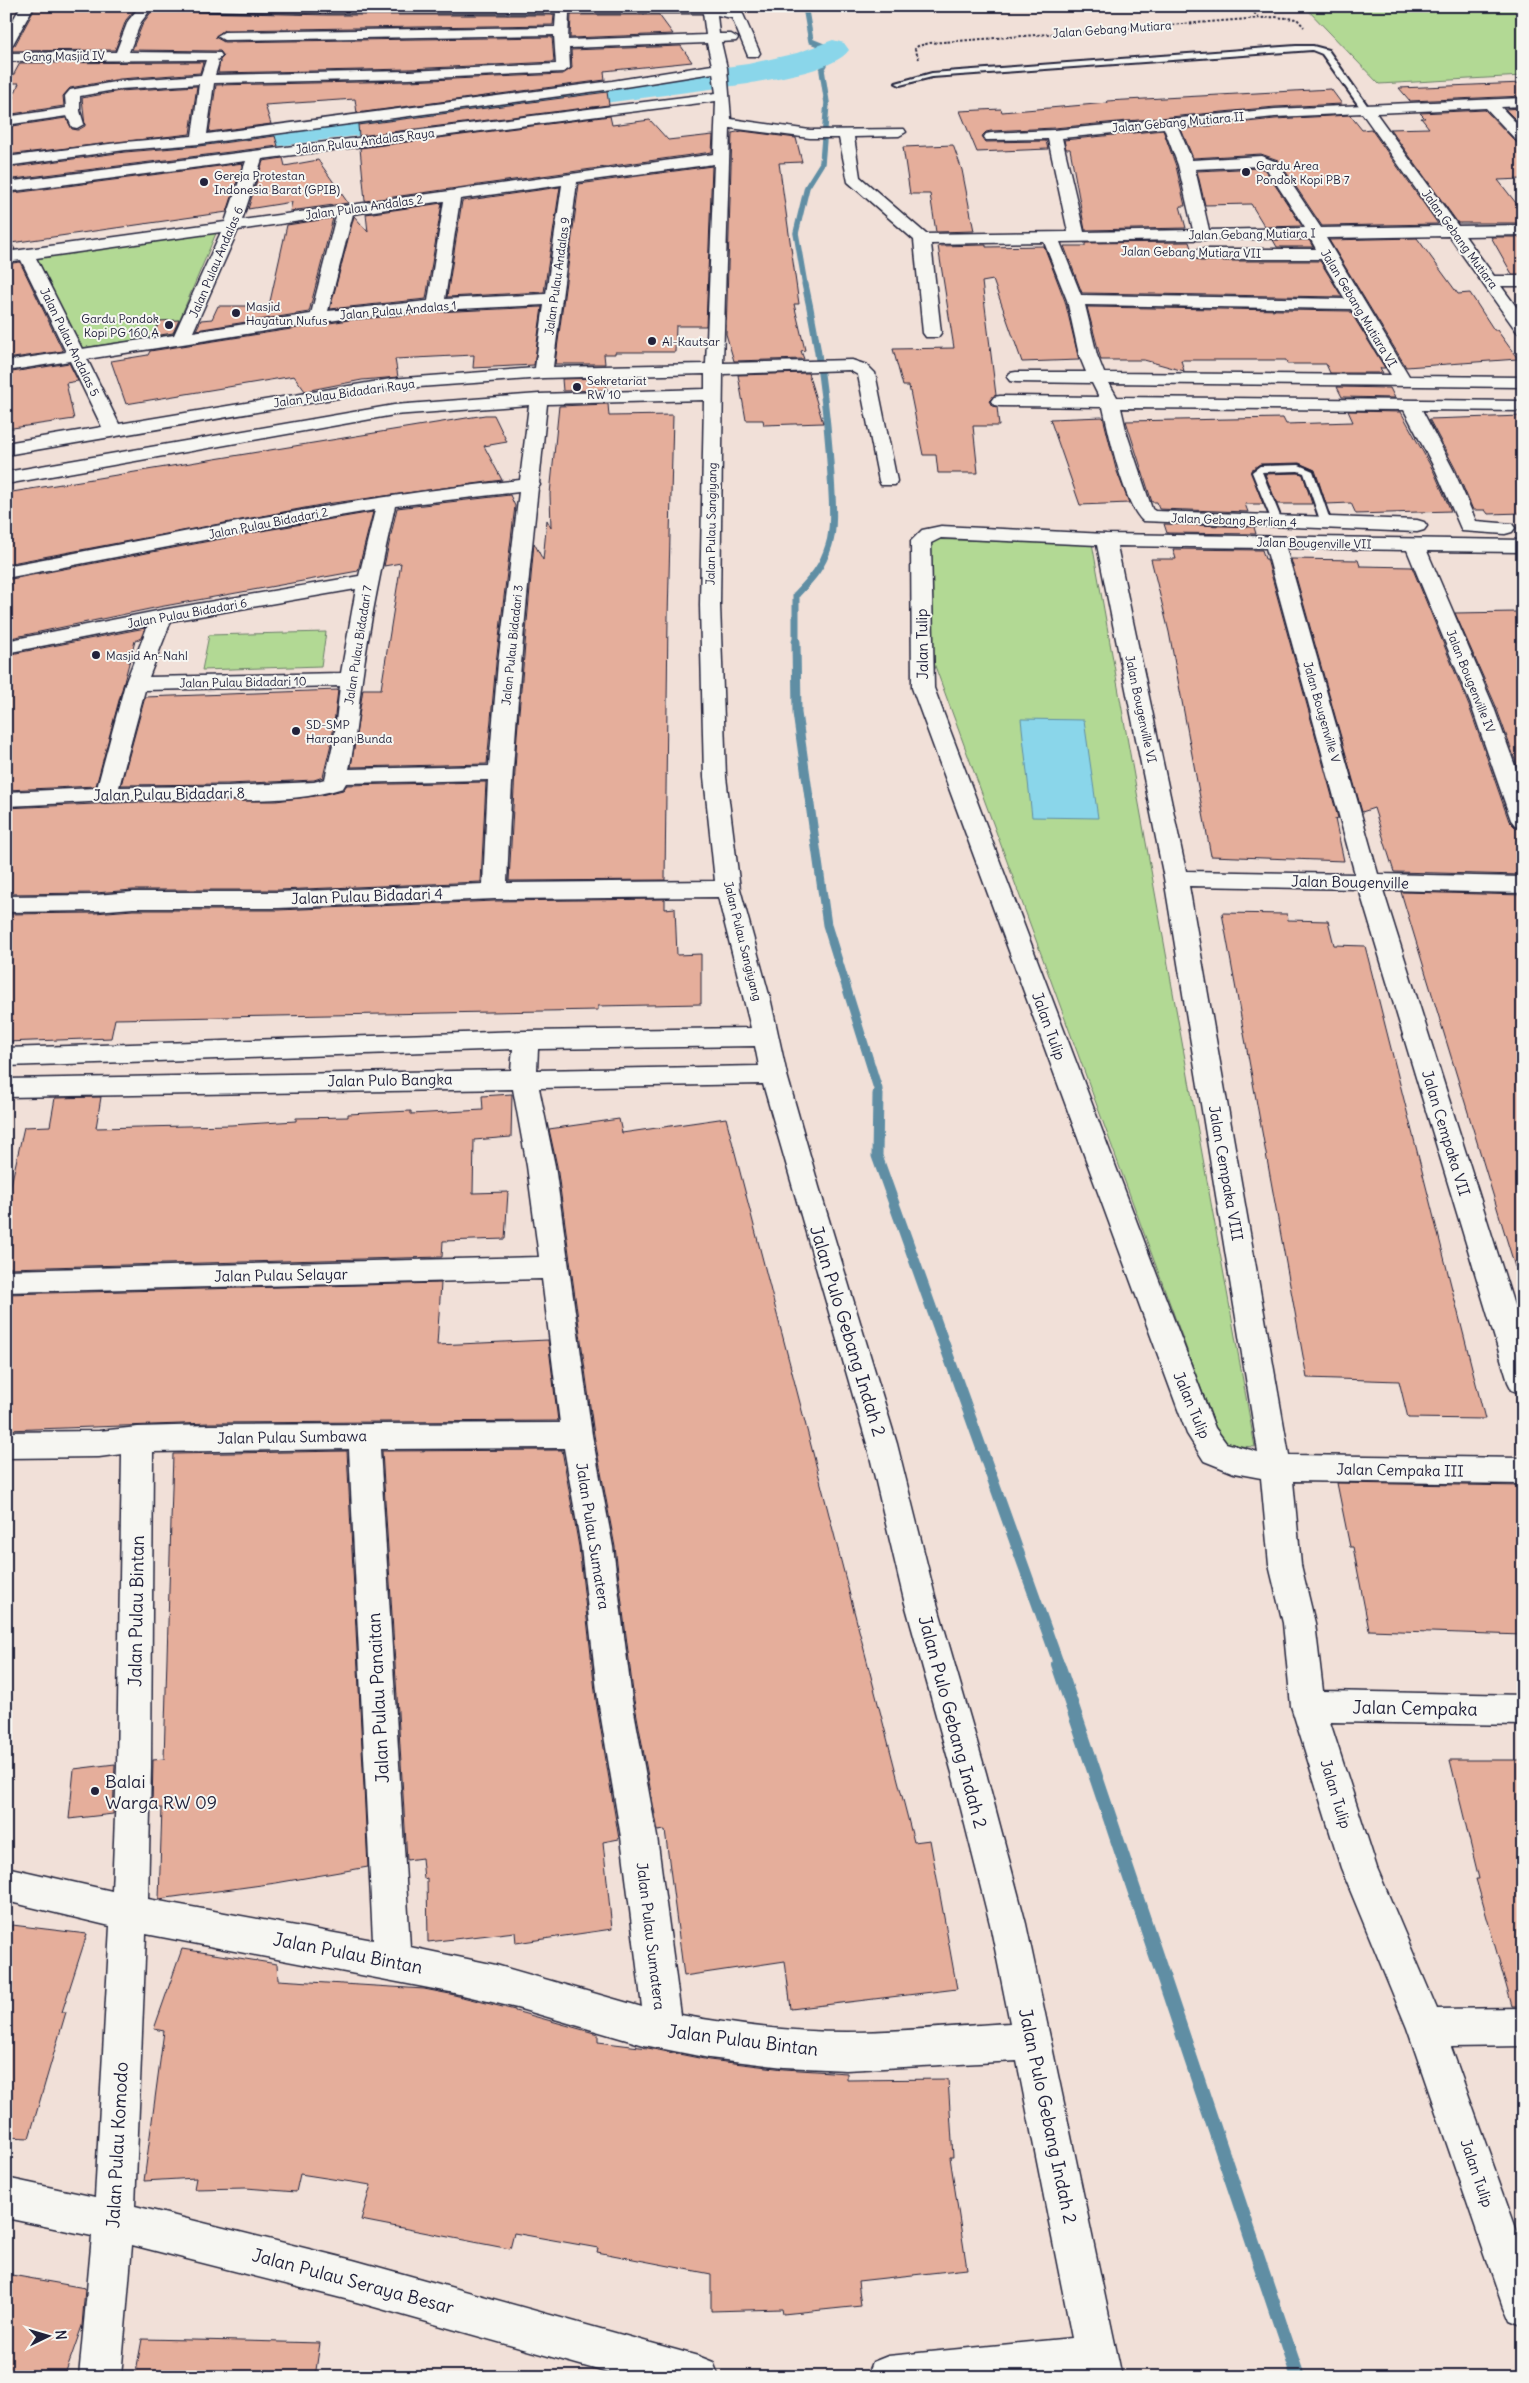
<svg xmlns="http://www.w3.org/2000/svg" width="1529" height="2383" font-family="Delius,sans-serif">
<rect width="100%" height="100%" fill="#f1e0d8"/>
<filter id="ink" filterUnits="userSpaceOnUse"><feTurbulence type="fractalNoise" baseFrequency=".02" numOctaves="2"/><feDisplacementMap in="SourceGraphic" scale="10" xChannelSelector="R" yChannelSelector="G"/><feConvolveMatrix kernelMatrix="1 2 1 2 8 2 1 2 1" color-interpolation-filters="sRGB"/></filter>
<g filter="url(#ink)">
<path fill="#b2d994" stroke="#6a7e68" d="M1304 6 1523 7V76L1379 84Z
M217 231 173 335 81 348 35 256Z
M917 539 1092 543 1255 1447 1222 1445 928 647Z
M326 632 321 666 202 670 209 635Z"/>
<path fill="#8ad6ea" stroke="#608ea4" d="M1021 719 1084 720 1098 818 1032 817Z"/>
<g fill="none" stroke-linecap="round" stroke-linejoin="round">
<path stroke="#608ea4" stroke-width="5.5" d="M805 285 796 233 807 187 822 163 827 103 822 70 833 50 811 41 805 6"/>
<path stroke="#608ea4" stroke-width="7" d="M796 643V595C812 578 822 568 829 545 835 527 832 496 831 476 827 411 819 347 805 284"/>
<path stroke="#608ea4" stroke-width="9" d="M796 642 797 713 827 925 878 1089V1095"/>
<path stroke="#608ea4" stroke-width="11" d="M878 1094 877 1156 1059 1665"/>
<path stroke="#608ea4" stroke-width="14" d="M1058 1664 1298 2377"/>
<path fill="#8ad6ea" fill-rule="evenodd" d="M833 40 844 43 849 50C834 71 774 78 748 84L188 158 176 155 171 148 176 141 188 138 748 64 797 53Z"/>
</g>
<path fill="#e5ae9b" stroke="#22223b" d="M102 8H136L126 20 115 50 6 51 15 45 34 10Z
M152 11 328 15H554L553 25 224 30 215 37 224 42 552 37 554 62 409 69 218 73 220 60 224 56 220 51 132 50 143 23Z
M571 15H659L673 34 570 38Z
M681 46 692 62 604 71 605 80 357 113 355 99 265 105 271 124 209 132 216 85 409 81 563 74 572 68 571 50Z
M203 62 200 73 120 79 70 88 63 96 64 106 6 115 19 83H9L20 63Z
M1523 83V96L1410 101 1399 88Z
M197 86 190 134 6 155V127L66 118 72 129 78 130 85 126 82 98 120 91Z
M1331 89 1342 104 1275 107 1054 128 991 131 986 132 982 136 986 142 1046 141 1048 149 977 152 960 111 1001 109 1002 112 1108 103 1107 101Z
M607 92 609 105 359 136 358 125Z
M1523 108V127L1505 109Z
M1485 110 1517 143 1523 145V179L1498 180 1523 212V223H1458L1390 129 1429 128 1421 118H1425L1420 113Z
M1350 115 1362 130 1371 129 1438 224 1322 226 1278 160 1261 154 1193 158 1181 129 1275 119Z
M610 116 612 125 650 120 668 140 713 135 712 152 365 201 360 148Z
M1163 130 1176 166 1185 206H1180L1186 228 1085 230 1070 149H1066L1064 140Z
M742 131 796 138 802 162 779 163 799 304H794L805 350 801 351 804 359 734 361 726 334 732 133Z
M275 136 278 146 6 180V168L125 152 199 146Z
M953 145 962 170 974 231 936 232 930 194H910L903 147Z
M283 158 285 166 318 160 348 203 290 211 292 202 248 209 263 161Z
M243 163 227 212 11 243 15 249 6 250V194Z
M712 166 706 326H676L675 352H615V354H604L605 364H555L579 184Z
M1260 168 1265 170 1302 226 1265 227 1251 204 1205 205 1197 171Z
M560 187 544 292 447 297 462 201Z
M442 203 426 299 330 309 354 216 368 232 366 214Z
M333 218 309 312 196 330 201 320 212 319 218 306H269L287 225Z
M1491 237H1523V274H1512Z
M1417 238 1458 294 1470 293 1494 330H1497L1518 359 1406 367 1329 240Z
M1273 240H1309L1313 247H1277Z
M1189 242 1192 251 1190 255 1200 261H1320L1342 297 1082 293 1064 246H1085V243Z
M986 245V247L1044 246 1065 301 1079 360 1022 362 993 280 982 282 996 395 989 401 992 406 997 407 999 426H973L978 473H938L936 455H923L909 386H903L893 349 954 348 938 246Z
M20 262 63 351 6 359V264Z
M542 307 534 365 473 368 474 355 395 359 398 377 362 380 305 391 294 376 126 404 111 361 148 355 150 351 349 320 436 312Z
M1087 307 1350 311 1385 368H1380L1383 373H1330L1326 364H1287L1286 360H1181L1184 371 1144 360H1101Z
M179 320 173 333 154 336 159 321Z
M69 363 78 381 66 383 74 419 6 429V373Z
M808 373 823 423 764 425 763 420H746L738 375Z
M606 378 607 390 563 391 562 379Z
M1337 387 1390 388 1395 398 1342 397Z
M608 404 609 416 673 415 668 617 665 880 509 881 517 735 534 543 543 560 547 520 551 528 550 494 559 406Z
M1348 411 1401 412 1434 472 1451 511 1356 514 1351 503 1326 504 1315 470 1299 463 1260 464 1251 470 1263 504H1245L1248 512 1159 509 1157 502H1152L1126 421 1283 418 1286 424 1353 422Z
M485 415H494L507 442 484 446 502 480 326 504 6 564V493Z
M1523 416V513L1488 514 1485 510H1473L1456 470 1429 419Z
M1103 417 1116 469 1129 503 1080 505 1050 419Z
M1298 473 1303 474 1312 504H1277L1265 474Z
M510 495 515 506 496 663 487 764 351 767 363 689H381L401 563 384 566 397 508Z
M373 512 358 571 159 607 6 639V580L267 530Z
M1164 524 1254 527 1256 534 1167 533Z
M1173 549 1262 550 1265 559H1267L1338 818 1335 819 1344 861 1211 856 1169 632 1151 559H1176Z
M1291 559 1358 560 1360 566 1412 567 1469 706 1509 821 1515 827 1523 829V875L1394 872 1374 808 1362 812Z
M1516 612 1523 627V782L1495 704 1455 613Z
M145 628 141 638 135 641 96 786 6 790V655Z
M338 690 332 740 323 777 314 780 228 784 121 785 145 697Z
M486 782 481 882 278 890H133L95 893 6 894V808L162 801H276L322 795 343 790 347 785Z
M1401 892 1523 895V1266L1515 1267Z
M665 899V909L675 908 677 955 701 954V1004L598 1006V1010L115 1019 111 1038 6 1042V914L95 913 133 910H278L495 901Z
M1222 913 1287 914 1288 920 1328 921 1334 945 1365 946 1485 1419 1408 1418 1399 1381 1307 1378Z
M512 1094 511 1137 474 1140 473 1193 508 1192 505 1239 443 1241 442 1257 6 1268V1207L24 1127 50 1126 55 1098 101 1097 96 1128 231 1125 296 1121V1118L348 1117V1114L411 1111V1114L483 1110 482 1096Z
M726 1118 914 1842 930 1840 957 1989 791 2009 785 1961 684 1976 665 1830 658 1831 634 1700 615 1547 594 1435 557 1166 549 1129 619 1119 622 1133Z
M441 1283 437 1345 548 1340 558 1421 210 1423 6 1430V1294Z
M562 1450 579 1547 596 1700 619 1839 603 1842 612 1929 516 1943 515 1932 428 1942 427 1878 424 1879 422 1858 407 1860 382 1451Z
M347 1451 368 1867 276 1883 159 1899 162 1808 152 1809 153 1760 164 1759 173 1454Z
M1337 1483 1523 1486V1635L1369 1630 1353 1547H1350Z
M1450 1760H1523V2006H1512L1476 1879H1479Z
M115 1764 113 1814 69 1819 74 1769Z
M12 1925 87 1934 62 2012H66L29 2138 6 2137V1942Z
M182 1949 277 1964 278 1980 424 1989 450 1994 515 2010V2011L598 2034V2042L648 2048 709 2060 784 2069 847 2073V2080L948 2079 953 2157H950L967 2269 858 2281 861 2306 783 2314 782 2309 711 2311V2274L597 2252 598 2248 514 2233 510 2249 361 2220 371 2185 300 2174 296 2192 246 2188 194 2189 196 2178 144 2181 164 2031 154 2029Z
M6 2274 85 2288 82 2326 64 2377H6Z
M142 2339 242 2341 320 2343 315 2377H135Z"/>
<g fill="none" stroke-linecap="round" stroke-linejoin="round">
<g stroke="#22223b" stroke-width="4">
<path id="service" d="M1296 46H1313L1328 50 1369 108 1368 110H1362L1322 54 1312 50 932 77 900 85 896 83 932 73Z
M1299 465 1313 471 1331 523 1330 525 1326 526 1321 523 1304 473 1298 471 1262 472 1282 521 1277 524 1272 521 1252 472 1260 466Z"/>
</g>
<g stroke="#22223b" stroke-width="3">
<path id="minor" d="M21 6H34L13 44 6 48V32Z
M140 6H716L742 12 760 53 758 56H748L732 18 717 15 719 34H731L738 38 736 41 721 42 727 68 731 119 810 130 904 129 906 132 899 136 854 137 860 177 926 234 1068 232 1048 139 986 140 984 137 986 134 991 133 1054 130 1275 109 1523 98V106L1501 107 1523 130V143L1518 142 1486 108 1376 113 1458 226 1523 225V235L1465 236 1494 276H1523V286H1501L1523 316V333L1517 332 1449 236 1326 238 1409 376 1523 377V387L1109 383 1117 397 1523 401V411L1422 410 1454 471 1476 521 1512 524 1515 528 1512 532 1505 534 1462 531 1436 471 1404 410 1121 408 1127 434 1152 509 1155 511 1417 520 1424 522 1427 526 1424 530 1417 532 1143 521C1124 505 1109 434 1103 407L1000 406 994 405 991 401 994 397 1000 396 1099 397 1092 383 1016 382 1010 381 1007 377 1010 373 1016 372H1086L1079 355 1067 300 1044 242 931 244 941 333 938 337H926L923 333 914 240 848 182 839 138H810L730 128 723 363 852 360 867 365 875 373 897 481 895 485H881L879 481 858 375 849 370 723 374 720 605 726 777 740 889 771 1002 787 1075 819 1187 897 1444 936 1600 986 1773 1026 1924 1122 2377H867L873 2362 888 2356 1072 2338 1017 2061 846 2070 784 2067 709 2058 644 2045 517 2008 450 1992 146 1934 135 2206 353 2260 698 2356 713 2362 719 2377H623L353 2301 132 2245 121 2377H79L92 2236 6 2218V2178L95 2197 110 1926 6 1901V1867L112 1891 117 1767 122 1454 99 1457 6 1458V1432L99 1431 138 1427 210 1425 560 1423 542 1279 6 1292V1270L539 1257 527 1166 513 1089 6 1097V1079L511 1070 513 1049 6 1066V1048L526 1031 751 1028 718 897 495 899 278 908H133L95 911 6 912V896L95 895 133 892H278L483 884 488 780 346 783 343 788C286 806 221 798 162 799 110 800 58 804 6 806V792L97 788 125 684 148 625 6 653V641L162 610 359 576 375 510 267 528 6 578V566C177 534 347 497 520 480L529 405 394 415 6 484V472L394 405 539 394 705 389V374L543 378 391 389 6 455V443L102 427 70 361 6 371V361L66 352 21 260 6 262V252L225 222 246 161 6 192V182L716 93 713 73 612 89 199 144 125 150 6 166V157L125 142 192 136 199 84 120 89 80 96V111L84 124 77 128 72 127 67 116 6 125V117L66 108 65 96 70 90 120 81 201 75 206 60 6 61V53L116 52 128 21ZM151 9 328 13H556L555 27 224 32 217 36 224 40 554 35 556 64 409 71 215 75 219 62 217 60 222 56 220 53 129 52 141 22ZM569 13H703L706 35 568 40ZM707 43 712 65 612 81 207 134 214 83 409 79 563 72 570 68 569 48ZM716 101 714 154 242 220 262 159ZM1362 113 1442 226 1321 228 1277 162 1261 156 1192 160 1178 127 1275 117ZM1164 128 1178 165 1193 230 1084 232 1062 138ZM714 164 706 364 553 367 577 182ZM1260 166 1266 168 1305 228 1209 230 1195 169ZM562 185 546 294 445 299 460 199ZM444 201 428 301 328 311 353 214ZM336 216 311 314 193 332 238 230ZM221 232 174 335 82 349 36 258ZM1310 238 1316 249H1200L1194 251 1192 254 1194 257 1200 259H1321L1345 299 1081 295 1060 242ZM544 305 535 368 391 379 119 424 87 359 349 318 436 310ZM1085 305 1351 309 1391 375 1104 373 1097 355ZM704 400 700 605 704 777 715 881 507 883C512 751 524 620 538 488L540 485 539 483 547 404ZM519 492 498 663 489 766 349 769C356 739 358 709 362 679 370 621 382 563 395 506ZM356 589 341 673 149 677 171 621ZM340 686 334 740 325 779 314 782 228 786 119 787 145 690ZM755 1046 759 1066 537 1070 538 1049ZM763 1084 867 1444 904 1600 952 1773 990 1924 1010 2023C955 2026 901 2032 847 2032 791 2032 735 2025 681 2015L657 1837 632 1700 613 1547 592 1435 555 1166 539 1088ZM564 1448 581 1547 598 1700 621 1837 642 2007 496 1965 410 1947 380 1449ZM349 1449 373 1940 148 1899 151 1767 153 1452Z
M941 526 1106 534 1523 540V552L1427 551 1493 705 1523 788V827L1515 825 1511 820 1471 705 1407 550 1286 548 1378 874 1523 877V893L1383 890 1523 1334V1394L1512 1390 1508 1382 1359 889 1189 886 1289 1455 1523 1458V1484L1293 1481 1301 1565 1315 1623 1323 1691 1523 1695V1725L1330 1722 1377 1868 1437 2009 1523 2008V2046L1451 2047 1523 2248V2327L1509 2321 1503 2307 1407 2028 1341 1868 1291 1706 1283 1623 1269 1565 1261 1478 1234 1473 1204 1461 1187 1434 912 688 911 541 922 530ZM941 538 1097 545 1164 878 1258 1452 1226 1443 1215 1428 934 688 931 543ZM1117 546 1266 548 1355 874 1186 871Z"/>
</g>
<path stroke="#22223b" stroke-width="2" stroke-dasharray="2.5 2" stroke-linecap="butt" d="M1248 6 1259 18
M919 59 915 49 918 46 930 43 1275 17 1297 19 1304 27"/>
<use href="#service" fill="#f6f6f2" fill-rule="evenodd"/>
<use href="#minor" fill="#f6f6f2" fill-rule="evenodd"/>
</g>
</g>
<g fill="#22223b" stroke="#f6f6f2" stroke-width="2">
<circle cx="1246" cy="172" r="5"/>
<circle cx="204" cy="182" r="5"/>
<circle cx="236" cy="313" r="5"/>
<circle cx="169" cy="325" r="5"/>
<circle cx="652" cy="341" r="5"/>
<circle cx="577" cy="387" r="5"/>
<circle cx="96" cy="655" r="5"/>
<circle cx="296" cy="731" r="5"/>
<circle cx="95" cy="1791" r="5"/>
</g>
<g text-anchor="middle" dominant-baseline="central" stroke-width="4" stroke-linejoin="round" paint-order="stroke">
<g font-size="12" fill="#22223b" stroke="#f6f6f2">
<text transform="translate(1112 29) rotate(-4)">Jalan Gebang Mutiara</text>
<text transform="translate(64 56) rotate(-1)">Gang Masjid IV</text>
<text transform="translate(1178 122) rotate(-5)">Jalan Gebang Mutiara II</text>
<text transform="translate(365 141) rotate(-7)">Jalan Pulau Andalas Raya</text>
<text transform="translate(364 207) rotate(-8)">Jalan Pulau Andalas 2</text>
<text transform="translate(1252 234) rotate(-1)">Jalan Gebang Mutiara I</text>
<text transform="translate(1460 239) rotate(54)">Jalan Gebang Mutiara</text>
<text transform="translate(1191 252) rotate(1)">Jalan Gebang Mutiara VII</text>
<text transform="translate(216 262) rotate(-67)">Jalan Pulau Andalas 6</text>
<text transform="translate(557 276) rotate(-82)">Jalan Pulau Andalas 9</text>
<text transform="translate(1359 308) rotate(59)">Jalan Gebang Mutiara VI</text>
<text transform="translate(398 310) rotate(-5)">Jalan Pulau Andalas 1</text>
<text transform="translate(70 342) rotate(64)">Jalan Pulau Andalas 5</text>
<text transform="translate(344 393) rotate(-8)">Jalan Pulau Bidadari Raya</text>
<text transform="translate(1234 520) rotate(2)">Jalan Gebang Berlian 4</text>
<text transform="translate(268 523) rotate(-11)">Jalan Pulau Bidadari 2</text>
<text transform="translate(711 524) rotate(-89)">Jalan Pulau Sangiyang</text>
<text transform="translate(1314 543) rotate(1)">Jalan Bougenville VII</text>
<text transform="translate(187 613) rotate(-10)">Jalan Pulau Bidadari 6</text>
<text transform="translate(358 645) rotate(-81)">Jalan Pulau Bidadari 7</text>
<text transform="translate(512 645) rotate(-84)">Jalan Pulau Bidadari 3</text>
<text transform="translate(1471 681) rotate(68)">Jalan Bougenville IV</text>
<text transform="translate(243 682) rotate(-1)">Jalan Pulau Bidadari 10</text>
<text transform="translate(1141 709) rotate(78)">Jalan Bougenville VI</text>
<text transform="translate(1322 712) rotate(74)">Jalan Bougenville V</text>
<text transform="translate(743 941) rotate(76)">Jalan Pulau Sangiyang</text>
</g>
<g font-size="12" fill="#22223b" stroke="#f6f6f2" text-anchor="start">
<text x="1256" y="165">Gardu Area<tspan x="1256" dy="14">Pondok Kopi PB 7</tspan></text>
<text x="214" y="175">Gereja Protestan<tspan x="214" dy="14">Indonesia Barat (GPIB)</tspan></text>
<text x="246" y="306">Masjid<tspan x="246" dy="14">Hayatun Nufus</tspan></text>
<text x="159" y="318" text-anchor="end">Gardu Pondok<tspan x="159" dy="14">Kopi PG 160 A</tspan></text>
<text x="662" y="341">Al-Kautsar</text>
<text x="587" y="380">Sekretariat<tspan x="587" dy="14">RW 10</tspan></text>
<text x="106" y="655">Masjid An-Nahl</text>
<text x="306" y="724">SD-SMP<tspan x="306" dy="14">Harapan Bunda</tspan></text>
</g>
<g font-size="15" fill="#22223b" stroke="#f6f6f2">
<text transform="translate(922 644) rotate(-91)">Jalan Tulip</text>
<text transform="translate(169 794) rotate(-1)">Jalan Pulau Bidadari 8</text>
<text transform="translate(1350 882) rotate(1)">Jalan Bougenville</text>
<text transform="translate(367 896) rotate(-2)">Jalan Pulau Bidadari 4</text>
<text transform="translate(1049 1026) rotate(70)">Jalan Tulip</text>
<text transform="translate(390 1080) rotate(-1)">Jalan Pulo Bangka</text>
<text transform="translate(1446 1133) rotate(73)">Jalan Cempaka VII</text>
<text transform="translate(1226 1173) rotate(80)">Jalan Cempaka VIII</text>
<text transform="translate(281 1275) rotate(-1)">Jalan Pulau Selayar</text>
<text transform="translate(1192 1405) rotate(67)">Jalan Tulip</text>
<text transform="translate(292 1437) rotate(-1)">Jalan Pulau Sumbawa</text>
<text transform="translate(1400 1470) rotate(1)">Jalan Cempaka III</text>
<text transform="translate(593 1536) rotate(81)">Jalan Pulau Sumatera</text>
<text transform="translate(1336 1794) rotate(73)">Jalan Tulip</text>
<text transform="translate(651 1936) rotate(83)">Jalan Pulau Sumatera</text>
<text transform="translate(1477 2173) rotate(71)">Jalan Tulip</text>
</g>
<g font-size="18" fill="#22223b" stroke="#f6f6f2">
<text transform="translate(848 1331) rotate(73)">Jalan Pulo Gebang Indah 2</text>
<text transform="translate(136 1611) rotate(-89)">Jalan Pulau Bintan</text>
<text transform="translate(378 1698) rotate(-93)">Jalan Pulau Panaitan</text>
<text transform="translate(1415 1708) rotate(1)">Jalan Cempaka</text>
<text transform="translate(953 1722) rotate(75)">Jalan Pulo Gebang Indah 2</text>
<text transform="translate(348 1953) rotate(11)">Jalan Pulau Bintan</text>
<text transform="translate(743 2040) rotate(7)">Jalan Pulau Bintan</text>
<text transform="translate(1048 2116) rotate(78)">Jalan Pulo Gebang Indah 2</text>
<text transform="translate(117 2145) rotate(-87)">Jalan Pulau Komodo</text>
<text transform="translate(353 2281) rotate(15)">Jalan Pulau Seraya Besar</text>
</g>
<g font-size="18" fill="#22223b" stroke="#f6f6f2" text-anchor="start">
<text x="105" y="1781">Balai<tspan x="105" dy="21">Warga RW 09</tspan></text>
</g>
</g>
<rect width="1529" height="2383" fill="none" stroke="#f6f6f2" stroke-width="25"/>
<rect x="12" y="12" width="1504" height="2358" fill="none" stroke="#22223b" stroke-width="2" filter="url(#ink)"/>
<g transform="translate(48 2336) rotate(85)" stroke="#f6f6f2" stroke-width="4" paint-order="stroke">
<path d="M0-4L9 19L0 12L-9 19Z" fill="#22223b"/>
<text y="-8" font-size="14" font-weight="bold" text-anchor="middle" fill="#22223b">N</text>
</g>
</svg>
